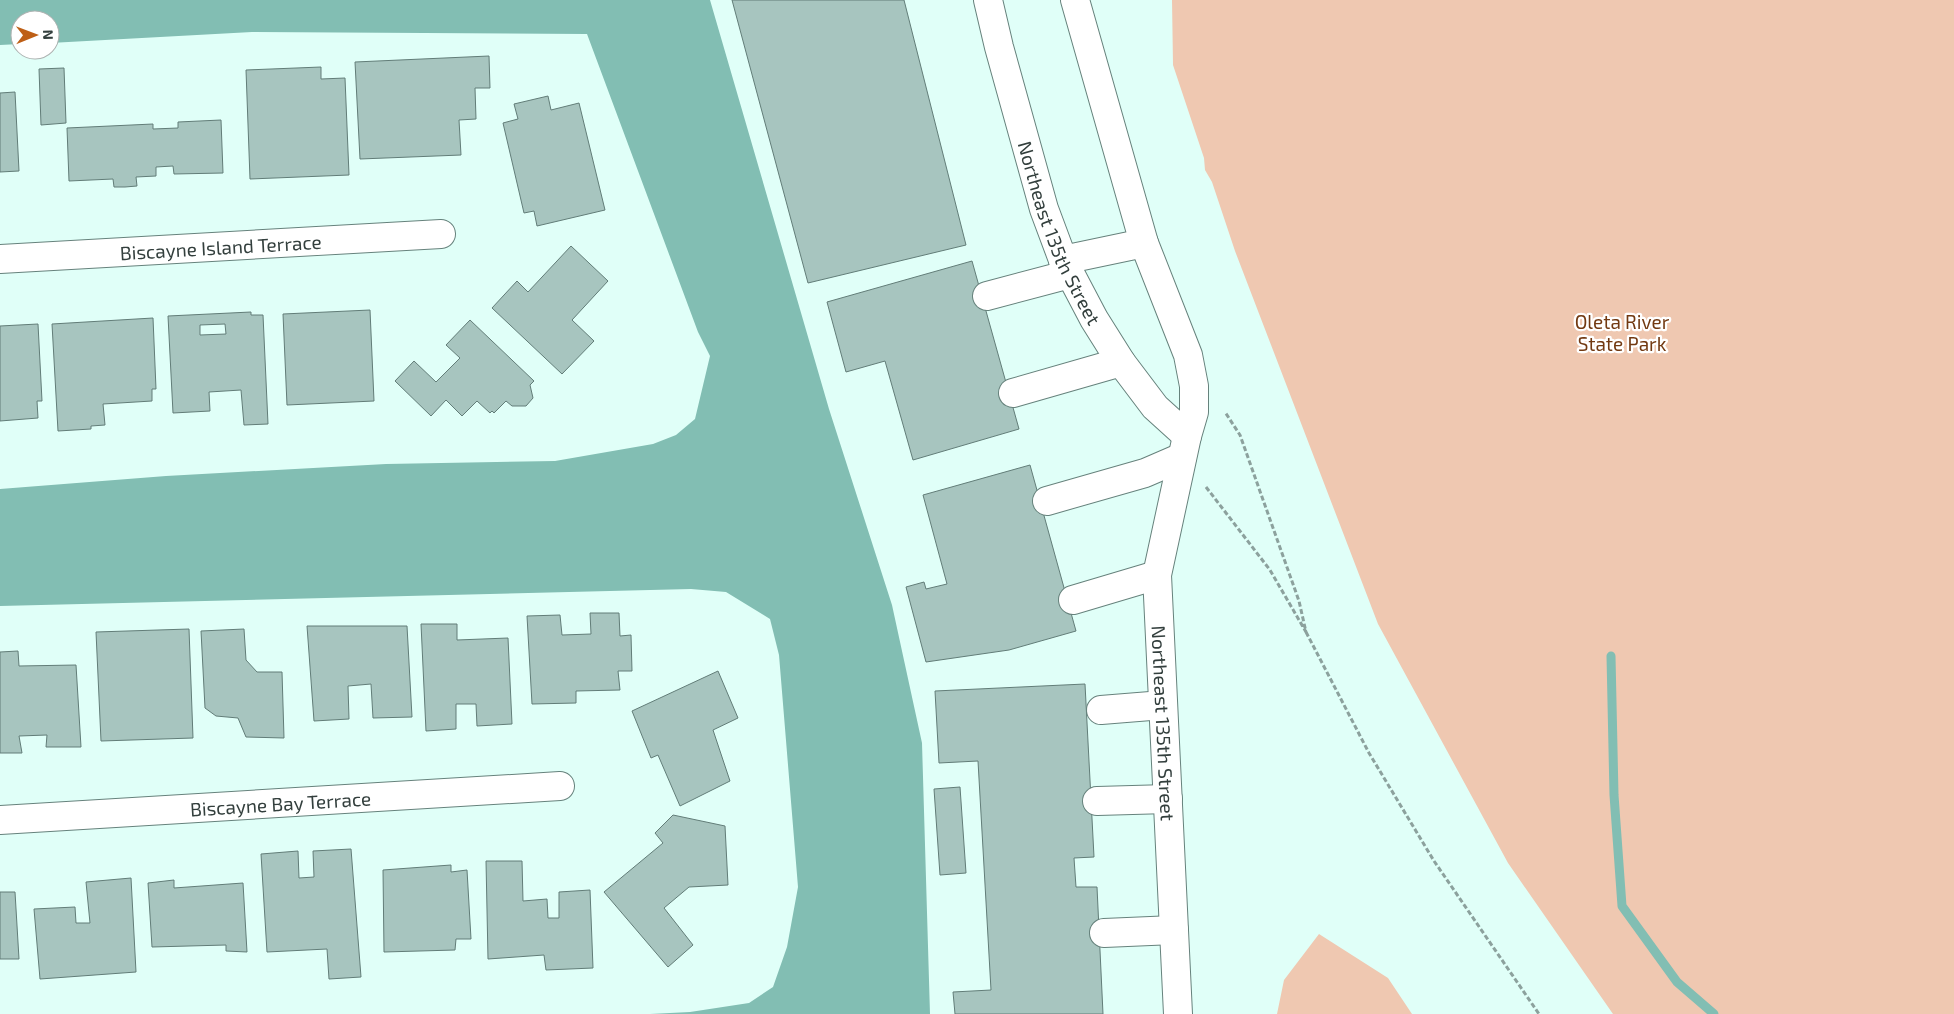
<svg xmlns="http://www.w3.org/2000/svg" width="1954" height="1014" font-family="'Exo 2',sans-serif">
<rect width="100%" height="100%" fill="#e0fff8"/>
<path fill="#efc8b1" d="M1172 0H1954V1014H1613L1508 863 1378 624 1235 251 1212 182 1205 170 1204 158 1173 65Z
M1319 934 1388 978 1412 1014H1277L1284 980Z"/>
<path fill="#82beb3" d="M0 0H710L829 409 892 605 922 743 930 1014H650L690 1012 749 1003 773 987 787 947 798 887 779 655 770 619 726 592 691 589 0 606V489L166 476 386 464 555 461 653 444 676 435 695 419 710 356 698 332 587 34 252 32 50 43V20H20V44L0 45Z"/>
<g fill="none" stroke-linecap="round" stroke-linejoin="round">
<path stroke="#82beb3" stroke-width="9" d="M1611 656 1614 795 1622 906 1677 982 1714 1014"/>
</g>
<path fill="#a7c5bf" stroke="#627d78" fill-rule="evenodd" d="M732 0H904L966 245 808 283Z
M489 56 490 88H475L476 119 459 120 461 155 360 159 355 62Z
M321 67V79L345 78 349 175 250 179 246 70Z
M64 68 66 123 41 125 39 69Z
M15 92 19 171 0 172V93Z
M548 96 551 110 579 103 605 210 537 226 534 211 524 213 503 123 518 119 514 104Z
M221 120 223 173 174 174 173 166 156 167V176L136 177 137 186 125 187H114L113 179 69 181 67 128 153 124V129L178 128V122Z
M571 246 608 281 572 320 594 341 562 374 492 308 517 281 528 292Z
M972 261 1019 429 913 460 885 361 846 372 827 302Z
M370 310 374 401 287 405 283 314Z
M251 312V315H263L268 424 244 425 241 390 209 392 210 411 173 413 168 316ZM225 324 226 334 200 335V325Z
M153 318 156 389H152V401L103 404 105 425 91 426V429L58 431 52 324Z
M470 320 534 381 530 385 533 398 526 406H512L506 401 494 413 492 411 490 413 477 401 462 416 446 400 431 416 395 381 414 361 436 382 460 358 446 345Z
M38 324 42 401H37L38 418 0 421V326Z
M1030 465 1076 631 1009 650 926 662 906 587 924 582 926 589 947 584 923 495Z
M590 613H619L620 636 631 635 632 671H618L620 690 576 691V703L532 704 527 616 560 615 562 635 591 634Z
M421 624H457V640L508 638 512 724 477 726 476 704H456V729L426 731Z
M307 626H407L412 717 373 718 371 684 348 686 349 719 314 721Z
M189 629 193 738 101 741 96 632Z
M244 629 246 660 257 672H282L284 738 246 737 238 718 216 716 205 708 201 631Z
M18 651 19 666 76 665 81 747H46L47 735 19 736 22 753H0V652Z
M718 671 738 718 713 730 730 781 680 806 658 755 651 758 632 711Z
M1085 684 1094 857 1074 858 1076 887H1097L1103 1014H955L953 992 991 990 978 761 939 763 935 691Z
M960 787 966 873 940 875 934 789Z
M673 815 725 826 728 885 689 887 664 908 693 945 668 967 604 892 663 843 655 833Z
M351 849 361 977 329 979 327 949 267 952 261 854 298 851 299 878 314 877 313 851Z
M486 861H522L523 901 547 899 548 918H559V892L590 890 593 968 546 970 544 955 488 959Z
M451 865V872L467 870 471 939H456L455 950 384 952 383 870Z
M131 878 136 972 40 979 34 909 75 907 76 923H90L86 882Z
M174 880V888L243 883 247 952 226 951V945L152 947 148 883Z
M0 892H15L19 959H0Z"/>
<g fill="none" stroke-linecap="round" stroke-linejoin="round">
<g stroke="#66827c" stroke-width="30">
<g id="minor">
<path id="s1" d="M988 0 999 47 1044 209 1063 260 1094 319 1121 362 1155 407 1187 436"/>
<path id="s2" d="M1075 0 1144 243 1188 355 1194 386V412L1187 436 1157 575 1178 1014"/>
<path id="s3" d="M0 259 441 234"/>
<path d="M1063 260 1144 243"/>
<path d="M987 296 1070 274"/>
<path d="M1013 393 1121 362"/>
<path d="M1047 501 1145 473 1182 457"/>
<path d="M1073 600 1157 575"/>
<path d="M1101 710 1163 705"/>
<path d="M1097 801 1168 799"/>
<path id="s4" d="M0 820 560 786"/>
<path d="M1104 933 1174 930"/>
</g>
</g>
<path stroke="#8ca19d" stroke-width="3" stroke-dasharray="5 2.5" stroke-linecap="butt" d="M1206 487 1270 570 1306 632 1299 601 1240 435 1225 412
M1306 632 1369 753 1434 861 1539 1014"/>
<use href="#minor" stroke="#fff" stroke-width="28"/>
</g>
<g text-anchor="middle" dominant-baseline="central" stroke-width="4.5" stroke-linejoin="round" paint-order="stroke">
<g font-size="19" fill="#333f3d" stroke="#fff">
<text stroke="none"><textPath href="#s1" startOffset="244">Northeast 135th Street</textPath></text>
<text stroke="none"><textPath href="#s3" startOffset="221">Biscayne Island Terrace</textPath></text>
<text stroke="none"><textPath href="#s2" startOffset="746">Northeast 135th Street</textPath></text>
<text stroke="none"><textPath href="#s4" startOffset="281">Biscayne Bay Terrace</textPath></text>
</g>
<g font-size="19" fill="#723911" stroke="#fff">
<text x="1622" y="321">Oleta River<tspan x="1622" dy="22">State Park</tspan></text>
</g>
</g>
<g transform="translate(35 35) rotate(89)"><circle r="24" fill="#ffffff" stroke="#adb2b1"/>
<path d="M0-4L9 19L0 12L-9 19Z" fill="#be5f16"/>
<text y="-8" font-size="14" font-weight="bold" text-anchor="middle" fill="#333f3d">N</text>
</g>
</svg>
